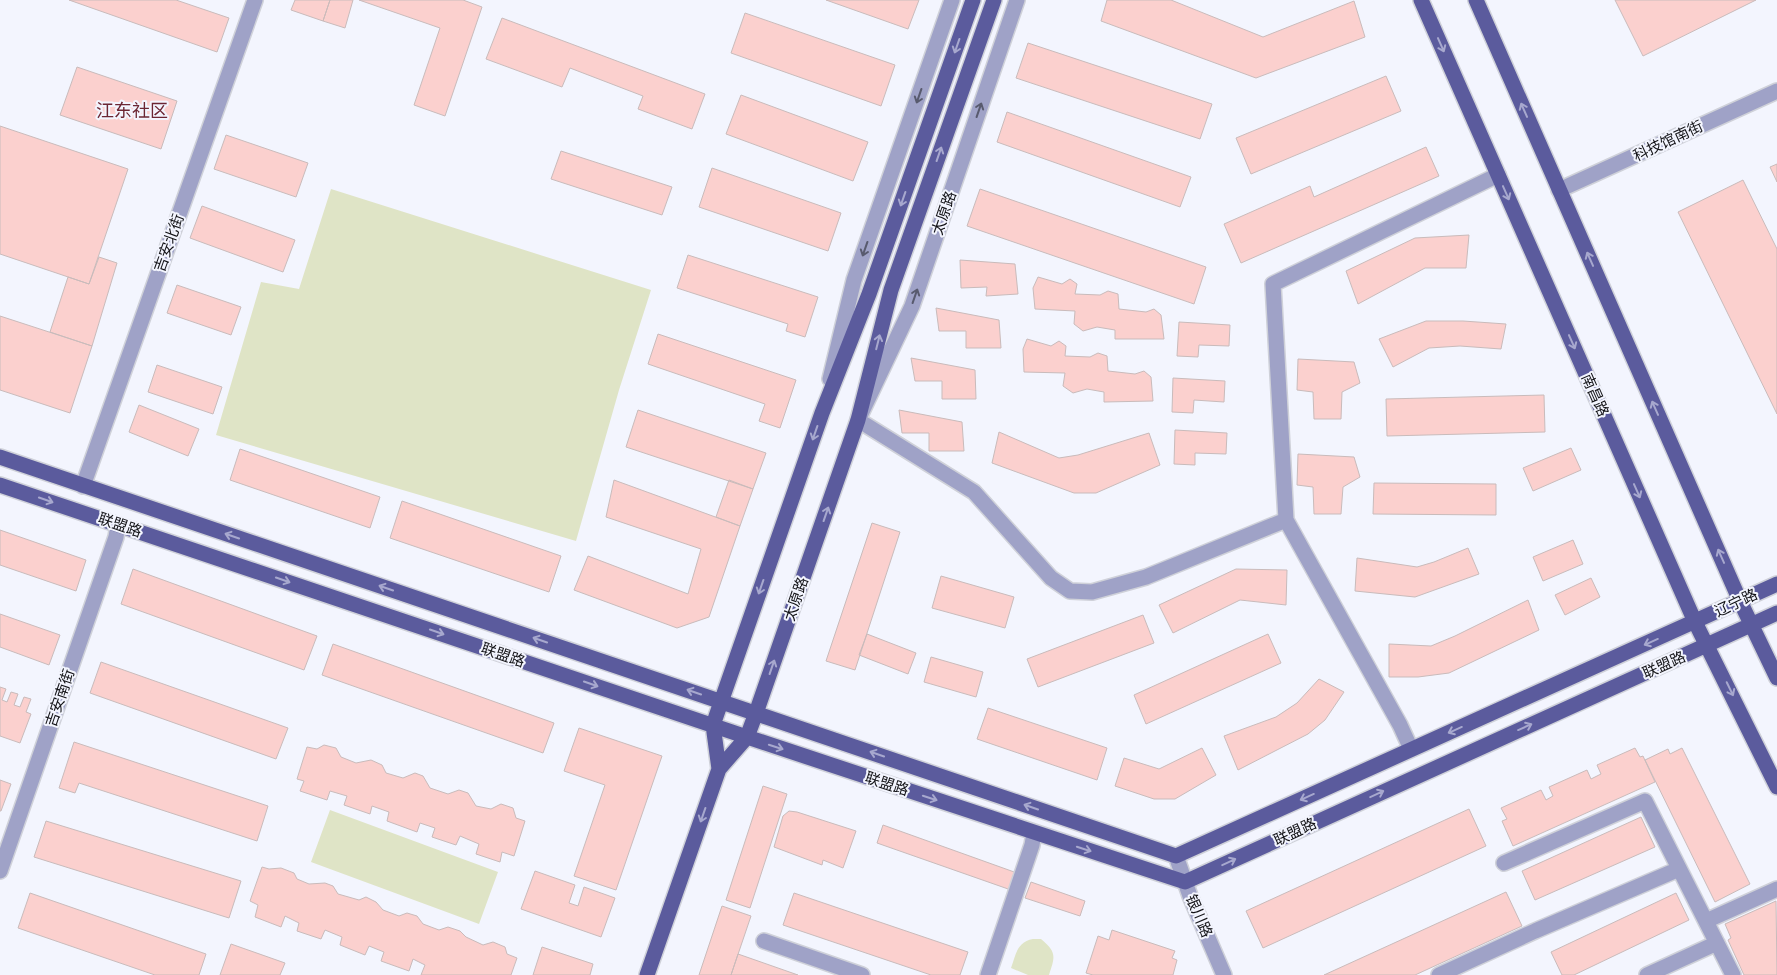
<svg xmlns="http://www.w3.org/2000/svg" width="1777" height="975" font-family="Karla,'Noto Sans SC',sans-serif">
<rect width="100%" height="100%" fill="#f3f5fe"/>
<path fill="#dfe4c6" d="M331 189 651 290 619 390 576 541 216 435 261 282 299 289Z
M330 810 498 872 479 924 311 862Z
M1033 939H1041C1057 952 1055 957 1049 975H1028L1011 968C1016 954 1017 942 1033 939Z"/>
<path fill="#fbd0ce" stroke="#c9bbbb" d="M69 0H176L229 18 217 52Z
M295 0H330L323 21 291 10Z
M330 0H353L345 28 323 21Z
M359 0H463L482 7 445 116 414 105 440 28Z
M826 0H919L908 29Z
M1107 0H1171L1263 37 1354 1 1365 37 1256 78 1101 21Z
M1615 0H1756L1643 56Z
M745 13 895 65 881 106 731 53Z
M502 18 705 94 692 129 638 109 643 96 570 68 562 87 486 59Z
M1028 43 1212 104 1200 139 1016 78Z
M77 67 177 101 161 149 60 115Z
M1386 76 1401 111 1251 174 1236 138Z
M741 95 868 142 853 181 726 134Z
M1007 112 1191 177 1180 207 997 142Z
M0 126 128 169 89 284 0 254Z
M226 135 308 163 296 197 214 169Z
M1426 147 1439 176 1241 263 1224 224 1310 186 1314 197Z
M561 151 672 187 662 215 551 179Z
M1777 164V182L1770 167Z
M712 168 841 213 828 251 699 207Z
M1743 180 1777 249V414L1678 212Z
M980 189 1206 267 1194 304 967 226Z
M202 206 295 240 283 272 190 238Z
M1469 235 1466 268H1425L1358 304 1346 271 1415 238Z
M688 255 818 297 805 337 786 331 788 324 677 288Z
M99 257 117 263 92 346 50 332 68 277 89 284Z
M960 260 1015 264 1018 294 986 296 987 287 961 288Z
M1038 277 1062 284 1070 279 1077 284 1075 294 1100 295 1108 291 1118 294 1119 309 1146 312 1154 309 1161 315 1164 339H1115V330L1097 327 1083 331 1074 324 1075 311 1035 309 1033 288Z
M177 285 241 307 231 335 167 313Z
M936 308 999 320 1001 348H966V331H939Z
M0 316 92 346 70 413 0 390Z
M1426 321H1463L1506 324 1501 349 1460 346 1429 348 1393 367 1379 339Z
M1179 322 1230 325 1229 346 1199 345 1198 357 1177 356Z
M658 334 796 380 780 428 759 421 765 404 648 364Z
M1027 339 1051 346 1059 341 1066 346 1065 356 1090 357 1098 353 1107 356 1108 371 1135 374 1144 371 1151 377 1153 401 1104 402V392L1087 389 1073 393 1063 386 1065 373 1024 372 1023 349Z
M911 358 975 370 976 399H942V381H915Z
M1298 359 1354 362 1360 383 1342 392 1341 419H1314L1313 392 1297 390Z
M157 365 222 387 213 414 148 392Z
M1173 378 1225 381 1224 402 1194 400 1193 413 1172 412Z
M1544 395 1545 432 1387 436 1386 399Z
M139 405 199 429 188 456 129 432Z
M638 410 766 453 753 489 626 447Z
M899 410 962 422 964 451H929V433H902Z
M1175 430 1227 433 1226 454 1195 453V465L1174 464Z
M999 432 1059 458 1078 455 1149 433 1160 465 1096 493H1074L992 463Z
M1571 448 1581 470 1533 491 1523 468Z
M240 449 380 497 370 528 230 480Z
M1298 454 1354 457 1360 477 1343 487 1341 514H1314L1313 487 1297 485Z
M614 480 740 526 709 617 677 628 574 590 588 556 688 594 701 549 606 517Z
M729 480 753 489 740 526 716 517Z
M1374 483 1496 484V515L1373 514Z
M402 501 561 556 549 592 390 538Z
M872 523 900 532 855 670 826 661Z
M0 530 86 560 76 591 0 565Z
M1573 540 1583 564 1543 581 1533 557Z
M1468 548 1479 574 1415 597 1355 591 1357 558 1417 567 1434 562Z
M133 569 317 636 304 670 121 604Z
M1236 569 1287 570 1286 605 1240 600 1173 633 1159 605Z
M941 576 1014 597 1005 628 932 608Z
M1591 578 1600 597 1565 615 1555 595Z
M1528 600 1539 630 1449 673 1418 677H1389V644L1431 646 1455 636Z
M0 614 60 635 49 665 0 647Z
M1143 615 1154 643 1038 687 1027 659Z
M867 634 916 653 908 674 859 655Z
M1268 634 1281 663 1146 724 1134 695Z
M333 644 554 723 543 753 322 675Z
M931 657 983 672 976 697 924 682Z
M101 662 288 728 276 759 90 693Z
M1319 679 1344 692 1325 720 1308 734 1238 770 1224 736 1276 717 1297 703Z
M0 687 6 689 2 700 7 702 11 692 18 694 14 705 20 707 24 697 31 699 26 712 31 714 20 743 0 736Z
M988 708 1107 748 1097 780 977 739Z
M579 728 662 756 616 890 574 876 605 785 564 771Z
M74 742 268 806 257 841 79 783 75 793 59 788Z
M324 745 336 748 341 757 356 763 371 760 382 765 386 773 403 778 415 773 423 776 430 788 448 794 459 790 468 793 476 806 491 809 501 804 513 808 516 818 525 821 514 856 502 852 500 862 476 854 479 844 460 836 456 845 432 837 435 828 420 823 417 832 387 821 389 812 372 806 370 814 344 805 347 796 330 791 327 800 300 791 304 781 297 779 307 747 317 749Z
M1202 748 1216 775 1175 799H1154L1115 786 1124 758 1159 769Z
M1635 748 1640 757 1643 756 1655 782 1513 846 1502 821 1507 819 1501 808 1541 790 1546 800 1553 796 1549 787 1587 770 1591 779 1601 774 1597 765Z
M1682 748 1750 884 1715 902 1645 760 1668 749 1670 754Z
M0 780 11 784 1 811H0Z
M763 786 787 794 750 908 726 900Z
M1469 809 1486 846 1263 948 1246 911Z
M789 811 797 812 856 831 843 868 823 860 822 865 774 847 783 816Z
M1641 817 1655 847 1535 900 1522 871Z
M46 821 241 881 229 918 34 857Z
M883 825 1017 873 1011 890 877 843Z
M262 867 269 869 281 868 294 873 297 879 309 884 325 883 333 886 338 894 359 900 366 897 376 902 383 910 399 916 407 913 417 916 423 924 439 930 448 927 460 931 466 937 483 945 493 942 505 947 507 954 517 958 511 975H421L425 965 413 959 409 971 381 961 384 952 369 946 365 955 340 945 342 937 325 930 321 939 297 931 299 923 285 916 281 927 255 917 258 905 250 901Z
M535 871 575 885 569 903 578 906 584 887 615 898 601 937 521 909Z
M1031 882 1085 901 1080 916 1025 898Z
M1506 892 1522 926 1415 975H1324Z
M30 893 206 954 199 975H155L18 928Z
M794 893 968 952 960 975H931L783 925Z
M1676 893 1689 920 1574 975H1562L1551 952Z
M1776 901 1777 975H1744L1728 940 1731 938 1725 924Z
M722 906 751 916 731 975H699Z
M1112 930 1175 951 1172 958 1177 960 1173 975H1093L1086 973 1098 936 1109 940Z
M231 944 285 963 280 975H220Z
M542 947 593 964 590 975H533Z
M738 954 798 975H731Z"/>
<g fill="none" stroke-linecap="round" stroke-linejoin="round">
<g stroke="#cfd1d9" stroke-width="18">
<path id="minor" d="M1017 0 912 306 858 420 974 492 1051 578 1070 591 1092 592 1146 577 1286 520
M1559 190 1777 91
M830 379 854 280 952 0
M83 486 255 0
M1411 749 1400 725 1286 520 1273 284 1498 175
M1176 856 1190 896 1224 975
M1504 863 1645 801 1733 975
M0 871 116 537 118 525
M1706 921 1777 889
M764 941 862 975
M988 975 1032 845 1034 833
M1439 975 1535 931 1679 869
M1647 975 1717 943"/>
</g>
<g stroke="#cfd1d9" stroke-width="18">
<path id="major" d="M1421 0 1695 622 1777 787
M1476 0 1740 601 1777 678
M0 457 1176 856 1777 584
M0 485 747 737 1185 882 1777 613
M719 769 713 725 822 413 869 294 973 0
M647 975 719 769 747 737 756 713 858 420 891 290 994 0"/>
</g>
<use href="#minor" stroke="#9fa2c7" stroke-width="15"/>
<use href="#major" stroke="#5b5b9d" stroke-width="15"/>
</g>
<defs><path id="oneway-shaft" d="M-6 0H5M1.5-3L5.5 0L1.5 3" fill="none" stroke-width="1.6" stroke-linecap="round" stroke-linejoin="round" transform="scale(1.25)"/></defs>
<g stroke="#a7a8ce">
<use href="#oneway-shaft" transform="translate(1441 45) rotate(66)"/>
<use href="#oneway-shaft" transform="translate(957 46) rotate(109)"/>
<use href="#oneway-shaft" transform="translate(1524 110) rotate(-114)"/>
<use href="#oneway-shaft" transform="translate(939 154) rotate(-71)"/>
<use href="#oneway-shaft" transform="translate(1506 193) rotate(66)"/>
<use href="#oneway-shaft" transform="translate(903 199) rotate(109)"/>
<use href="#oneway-shaft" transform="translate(1590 259) rotate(-114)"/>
<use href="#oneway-shaft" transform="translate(878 342) rotate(-76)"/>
<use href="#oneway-shaft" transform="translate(1572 342) rotate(66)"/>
<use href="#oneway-shaft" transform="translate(1655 408) rotate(-114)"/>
<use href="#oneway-shaft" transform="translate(815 433) rotate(109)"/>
<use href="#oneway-shaft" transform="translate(1637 491) rotate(66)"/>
<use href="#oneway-shaft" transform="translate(46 500) rotate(19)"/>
<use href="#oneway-shaft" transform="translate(826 514) rotate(-71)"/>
<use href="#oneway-shaft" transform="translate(232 536) rotate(-161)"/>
<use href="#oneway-shaft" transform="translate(1721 556) rotate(-114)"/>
<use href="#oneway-shaft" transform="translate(283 580) rotate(19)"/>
<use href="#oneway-shaft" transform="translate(761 587) rotate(109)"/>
<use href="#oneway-shaft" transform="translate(386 588) rotate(-161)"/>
<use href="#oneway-shaft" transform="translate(437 632) rotate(19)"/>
<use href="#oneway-shaft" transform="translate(540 640) rotate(-161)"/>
<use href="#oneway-shaft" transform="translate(1651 642) rotate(156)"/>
<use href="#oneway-shaft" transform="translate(772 667) rotate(-71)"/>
<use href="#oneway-shaft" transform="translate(591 684) rotate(19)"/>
<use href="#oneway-shaft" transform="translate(1730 689) rotate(64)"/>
<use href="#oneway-shaft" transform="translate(694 692) rotate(-161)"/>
<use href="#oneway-shaft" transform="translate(1525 727) rotate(-24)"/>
<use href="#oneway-shaft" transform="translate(1455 730) rotate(156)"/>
<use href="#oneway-shaft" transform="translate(776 747) rotate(18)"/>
<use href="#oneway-shaft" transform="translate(877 754) rotate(-161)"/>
<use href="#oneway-shaft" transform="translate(1377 794) rotate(-25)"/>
<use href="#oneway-shaft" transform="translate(1307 797) rotate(156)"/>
<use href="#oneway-shaft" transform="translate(930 798) rotate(18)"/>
<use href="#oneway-shaft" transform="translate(1031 807) rotate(-161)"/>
<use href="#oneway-shaft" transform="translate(703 815) rotate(109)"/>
<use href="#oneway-shaft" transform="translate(1084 849) rotate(18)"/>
<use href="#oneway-shaft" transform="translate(1229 862) rotate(-25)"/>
</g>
<g stroke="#585a6e">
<use href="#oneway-shaft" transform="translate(919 96) rotate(109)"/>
<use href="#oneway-shaft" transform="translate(979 110) rotate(-71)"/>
<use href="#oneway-shaft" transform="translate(865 249) rotate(109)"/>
<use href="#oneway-shaft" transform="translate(915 296) rotate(-71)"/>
</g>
<g text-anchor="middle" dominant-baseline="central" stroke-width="4" stroke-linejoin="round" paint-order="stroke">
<g font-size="15" fill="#121216" stroke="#f3f5fe">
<text transform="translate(1668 141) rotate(-25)">科技馆南街</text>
<text transform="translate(944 213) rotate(-71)">太原路</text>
<text transform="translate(169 243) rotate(-70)">吉安北街</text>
<text transform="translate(1595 395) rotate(66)">南昌路</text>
<text transform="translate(120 525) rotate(19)">联盟路</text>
<text transform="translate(796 599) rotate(-71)">太原路</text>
<text transform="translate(1736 603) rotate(-25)">辽宁路</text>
<text transform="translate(503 655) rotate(19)">联盟路</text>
<text transform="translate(1664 665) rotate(-24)">联盟路</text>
<text transform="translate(60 698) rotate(-71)">吉安南街</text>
<text transform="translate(887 784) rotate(18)">联盟路</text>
<text transform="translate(1295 832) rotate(-25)">联盟路</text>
<text transform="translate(1199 916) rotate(67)">银川路</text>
</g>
<g font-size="18" fill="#6c2633" stroke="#f3f5fe">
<text x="132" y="111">江东社区</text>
</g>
</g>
</svg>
